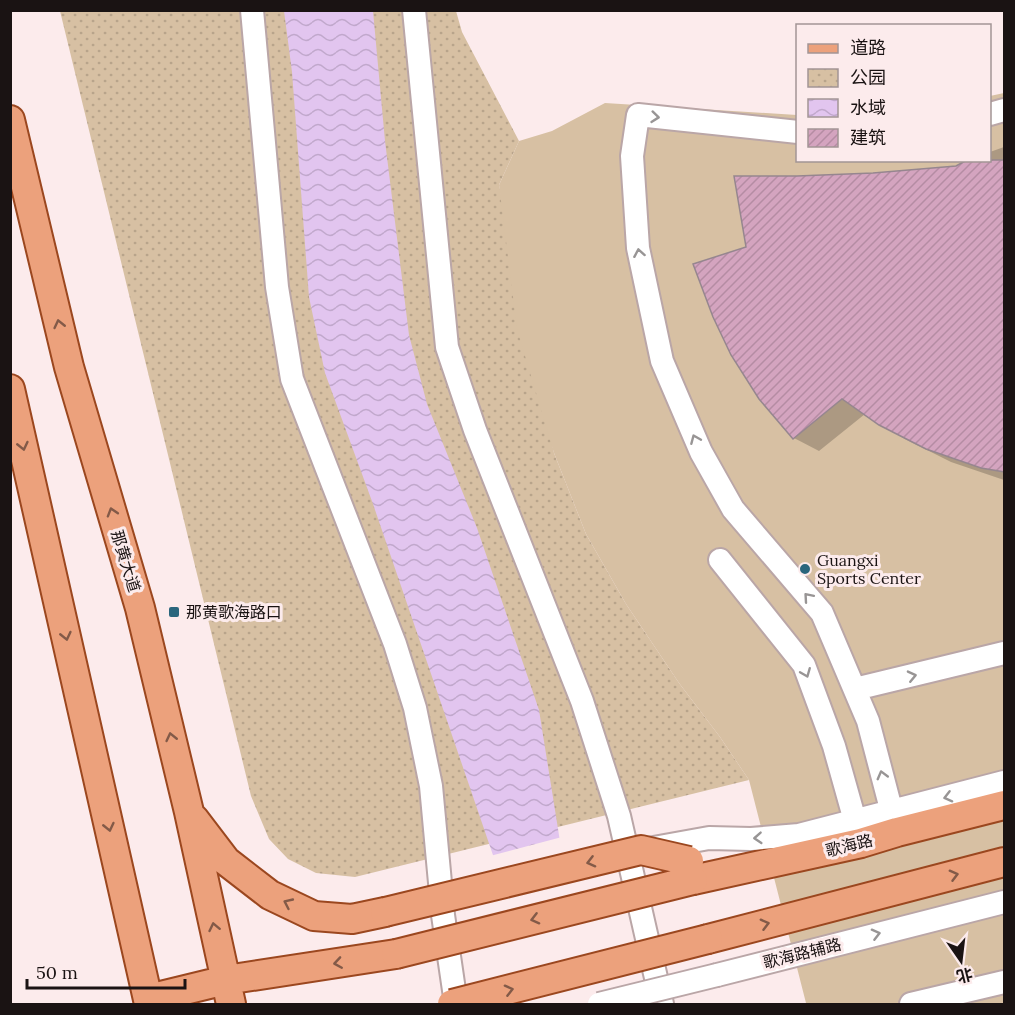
<svg xmlns="http://www.w3.org/2000/svg" width="1015" height="1015" font-family="Lora,'Noto Sans SC',serif">
<defs>
<pattern id="park-dots" width="8" height="8" patternUnits="userSpaceOnUse" patternTransform="scale(1.5)"><rect width="8" height="8" fill="#d7c0a3"/><path d="M2 2h.1M6 6h.1" fill="none" stroke="#b8a48b" stroke-width="1.8" stroke-linecap="round"/></pattern>
<pattern id="water-waves" width="16" height="10" patternUnits="userSpaceOnUse" patternTransform="scale(1.5)"><rect width="16" height="10" fill="#e2c5ef"/><path d="M0 5q4-4 8 0t8 0" fill="none" stroke="#c1a8cc"/></pattern>
<pattern id="building-hatch" width="6" height="6" patternUnits="userSpaceOnUse" patternTransform="scale(1.5)"><rect width="6" height="6" fill="#d4a4bf"/><path d="M-1 1l2-2M0 6l6-6M5 7l2-2" fill="none" stroke="#b58ca3"/></pattern>
</defs>
<rect width="100%" height="100%" fill="#fcebec"/>
<path fill="url(#park-dots)" d="M60 11H456L462 32 519 141 499 185 554 453 586 534 626 604 679 683 720 737 749 780 355 877 316 873 288 859 269 839 251 796Z"/>
<path fill="#d7c0a3" d="M1004 93V1004H804L806 1003 749 780 720 737 679 683 626 604 586 534 554 453 517 329 499 185 519 141 552 131 605 103 797 115 798 160H990V96Z"/>
<path fill="url(#water-waves)" d="M284 11H373L385 141 409 335 427 404 477 528 539 710 586 1004 495 861 373 504 325 373 309 297 292 72Z"/>
<path fill="#fcebec" d="M562 837 589 1004H502L490 856Z"/>
<path fill="#0003" d="M1004 147V480L951 462 905 439 865 414 819 451 794 438 748 248 874 174 957 167 990 160V152Z"/>
<path fill="url(#building-hatch)" stroke="#96868f" stroke-width="1.5" d="M967 160H1005V472L981 468 926 449 879 425 842 399 793 439 759 399 731 355 713 317 693 264 746 247 734 176H797L873 173 956 166Z"/>
<g fill="none" stroke-linecap="round" stroke-linejoin="round">
<g stroke="#baa6a7" stroke-width="26">
<path id="minor" d="M252 10 277 287 292 379 395 644 415 708 431 786 443 915 456 1004
M414 10 447 347 475 430 582 701 619 816 662 1004
M990 114 1004 110
M798 132 638 115 632 156 638 248 662 361 701 452 733 509 822 613 868 721 897 832
M720 560 804 665 834 746 859 835
M855 689 1004 653
M648 849 709 838 751 839 799 835 1004 782
M717 975 1004 902
M911 1004 1004 982"/>
</g>
<g stroke="#9b471f" stroke-width="32">
<path id="major" d="M10 120 69 367 140 608 189 812 231 1004
M10 389 149 1004
M194 819 226 861 270 895 314 916 352 919 385 912
M693 880 861 843 897 832 1004 805
M708 939 1004 862
M148 999 226 980 396 954"/>
</g>
<use href="#minor" stroke="#fff" stroke-width="22"/>
<use href="#major" stroke="#eca17c" stroke-width="28"/>
<g stroke="#baa6a7" stroke-width="26" stroke-linecap="butt">
<path id="minor-bridge" d="M599 1004 717 975"/>
</g>
<g stroke="#9b471f" stroke-width="32" stroke-linecap="butt">
<path id="major-bridge" d="M385 912 641 850 689 861
M396 954 693 880
M452 1004 708 939"/>
</g>
<use href="#minor-bridge" stroke="#fff" stroke-width="22"/>
<use href="#major-bridge" stroke="#eca17c" stroke-width="28"/>
</g>
<defs><path id="oneway-chevron" d="M-2-3.5L2.5 0L-2 3.5" fill="none" stroke-width="1.6" stroke-linecap="round" stroke-linejoin="round" transform="scale(1.5)"/></defs>
<g stroke="#989595">
<use href="#oneway-chevron" transform="translate(655 117) rotate(6)"/>
<use href="#oneway-chevron" transform="translate(639 253) rotate(-100)"/>
<use href="#oneway-chevron" transform="translate(695 439) rotate(-113)"/>
<use href="#oneway-chevron" transform="translate(808 597) rotate(-131)"/>
<use href="#oneway-chevron" transform="translate(806 673) rotate(68)"/>
<use href="#oneway-chevron" transform="translate(912 676) rotate(-13)"/>
<use href="#oneway-chevron" transform="translate(882 775) rotate(-105)"/>
<use href="#oneway-chevron" transform="translate(948 797) rotate(166)"/>
<use href="#oneway-chevron" transform="translate(758 838) rotate(176)"/>
<use href="#oneway-chevron" transform="translate(876 934) rotate(-14)"/>
</g>
<g stroke="#835a48">
<use href="#oneway-chevron" transform="translate(59 324) rotate(-103)"/>
<use href="#oneway-chevron" transform="translate(23 446) rotate(77)"/>
<use href="#oneway-chevron" transform="translate(112 512) rotate(-107)"/>
<use href="#oneway-chevron" transform="translate(66 636) rotate(77)"/>
<use href="#oneway-chevron" transform="translate(171 737) rotate(-103)"/>
<use href="#oneway-chevron" transform="translate(109 827) rotate(77)"/>
<use href="#oneway-chevron" transform="translate(591 862) rotate(166)"/>
<use href="#oneway-chevron" transform="translate(954 875) rotate(-15)"/>
<use href="#oneway-chevron" transform="translate(288 903) rotate(-155)"/>
<use href="#oneway-chevron" transform="translate(535 919) rotate(166)"/>
<use href="#oneway-chevron" transform="translate(765 924) rotate(-15)"/>
<use href="#oneway-chevron" transform="translate(214 927) rotate(-102)"/>
<use href="#oneway-chevron" transform="translate(338 963) rotate(171)"/>
<use href="#oneway-chevron" transform="translate(509 990) rotate(-14)"/>
</g>
<g fill="#2a667d" stroke="#fcebec" stroke-width="2">
<circle cx="805" cy="569" r="6"/>
<rect x="168" y="606" width="12" height="12" rx="3"/>
</g>
<g text-anchor="middle" dominant-baseline="central" stroke-width="6" stroke-linejoin="round" paint-order="stroke">
<g font-size="16" fill="#1a1313" stroke="#fcebec" text-anchor="start">
<text x="817" y="560">Guangxi<tspan x="817" dy="18">Sports Center</tspan></text>
<text x="186" y="612">那黄歌海路口</text>
</g>
<g font-size="16" fill="#1a1313" stroke="#fcebec">
<text transform="translate(126 561) rotate(73)">那黄大道</text>
<text transform="translate(849 845) rotate(-14)">歌海路</text>
<text transform="translate(802 953) rotate(-14)">歌海路辅路</text>
</g>
</g>
<rect width="1015" height="1015" fill="none" stroke="#1a1313" stroke-width="24"/>
<rect x="796" y="24" width="195" height="138" fill="#fcebec" stroke="#a29595" stroke-width="1.5"/>
<rect x="808" y="44" width="30" height="9" fill="#eca17c" stroke="#a29595" stroke-width="1.5"/>
<text x="850" y="54" font-size="18" fill="#1a1313">道路</text>
<rect x="808" y="69" width="30" height="18" fill="url(#park-dots)" stroke="#a29595" stroke-width="1.5"/>
<text x="850" y="84" font-size="18" fill="#1a1313">公园</text>
<rect x="808" y="99" width="30" height="18" fill="url(#water-waves)" stroke="#a29595" stroke-width="1.5"/>
<text x="850" y="114" font-size="18" fill="#1a1313">水域</text>
<rect x="808" y="129" width="30" height="18" fill="url(#building-hatch)" stroke="#a29595" stroke-width="1.5"/>
<text x="850" y="144" font-size="18" fill="#1a1313">建筑</text>
<g transform="translate(961 961) rotate(166)" stroke="#fcebec" stroke-width="4.5" paint-order="stroke">
<path d="M0-4.5L10 22L0 15L-10 22Z" fill="#1a1313"/>
<text y="-9" font-size="16" font-weight="bold" text-anchor="middle" fill="#1a1313">北</text>
</g>
<path d="M27 979v9h158v-9" fill="none" stroke="#1a1313" stroke-width="3"/>
<text x="36" y="979" font-size="18" fill="#1a1313" stroke="#fcebec" stroke-width="4.5" paint-order="stroke">50 m</text>
</svg>
